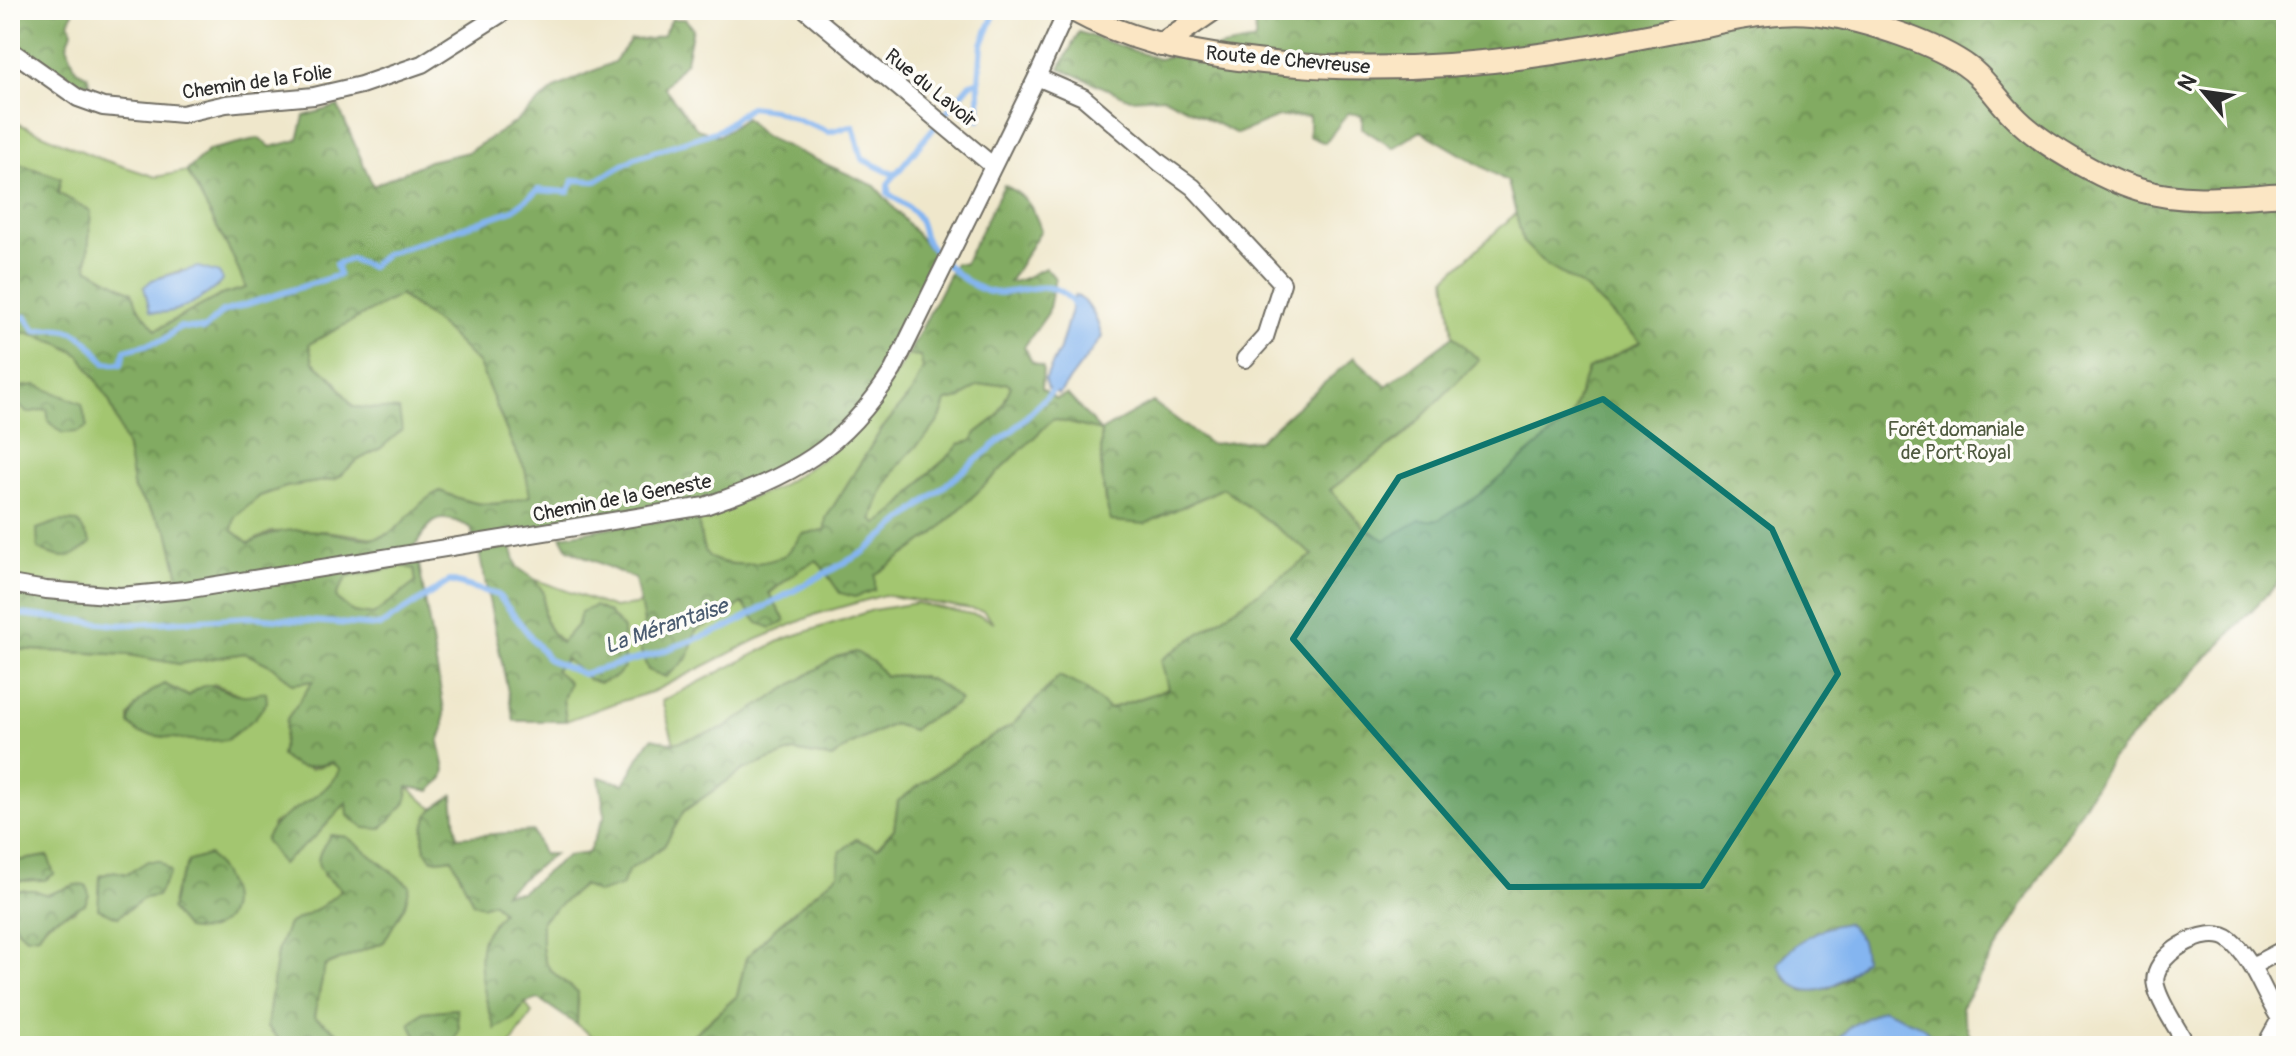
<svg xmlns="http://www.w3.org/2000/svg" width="2296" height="1056" font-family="Pangolin,sans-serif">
<defs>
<pattern id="forest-crowns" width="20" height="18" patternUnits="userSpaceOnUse" patternTransform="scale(2)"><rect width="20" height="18" fill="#82ab62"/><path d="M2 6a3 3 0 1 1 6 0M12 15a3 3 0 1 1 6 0" fill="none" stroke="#6b8b51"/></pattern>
</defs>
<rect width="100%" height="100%" fill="#fdfcf7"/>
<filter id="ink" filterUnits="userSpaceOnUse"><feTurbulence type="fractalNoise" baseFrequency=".0125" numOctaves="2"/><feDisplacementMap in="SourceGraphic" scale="16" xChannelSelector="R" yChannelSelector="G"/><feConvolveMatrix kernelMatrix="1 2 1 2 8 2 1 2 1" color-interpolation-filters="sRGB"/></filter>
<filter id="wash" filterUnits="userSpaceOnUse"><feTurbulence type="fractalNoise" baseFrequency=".006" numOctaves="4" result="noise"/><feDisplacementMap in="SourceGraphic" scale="32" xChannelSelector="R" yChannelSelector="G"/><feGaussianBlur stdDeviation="1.8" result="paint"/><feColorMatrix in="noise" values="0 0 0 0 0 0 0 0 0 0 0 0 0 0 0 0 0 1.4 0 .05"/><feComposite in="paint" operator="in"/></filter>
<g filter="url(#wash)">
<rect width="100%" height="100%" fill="#efe7cb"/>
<path fill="#a3c66f" stroke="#67784d" stroke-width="2" fill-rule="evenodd" d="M10 120 98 158 156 177 187 171 233 257 247 288 221 295 156 330 138 307 131 292 87 269 91 211 57 193 60 178 10 161ZM181 270 217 287 205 293 144 287 153 280Z
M1516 213 1523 242 1546 265 1584 287 1641 342 1588 369 1571 418 1478 496 1438 520H1420L1385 540 1364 527 1330 490 1404 435 1478 360 1453 336 1446 278Z
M399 295 440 325 479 364 513 446 525 469 531 496C494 508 476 507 440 491L395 531 376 538 325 531 271 532 249 543 232 530 235 516 260 496 286 487 336 479 358 460 381 448 399 411 353 407 334 380 313 362 308 343Z
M10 332 29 333 60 344 80 355 109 400 127 448 134 490 168 531 181 585 135 590 10 580Z
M908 355 920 356 924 368 912 392 881 430 826 518 825 530 802 534C797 540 792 550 786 554 771 565 719 570 707 554 700 544 700 529 698 517L775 489 822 459 863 424Z
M1006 383 1011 386 998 416 976 433 972 441 959 444C950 458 938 464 927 475 911 493 898 512 877 524L872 521C878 497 887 479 903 460 921 438 939 431 946 401L961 398 977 386Z
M1053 419 1101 431V468L1105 503 1184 507 1223 488 1314 555 1252 598 1168 689 1109 709 1083 687 1059 677 1012 725 964 753 898 801 894 829 877 848 838 874 776 927 746 958 737 996 680 1046H606L577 1025 578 992C541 965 541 965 542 920L583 885 620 886 629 870 664 846 684 811 743 770 793 751 832 758 850 745 894 724 913 730C929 714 944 717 960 700 934 676 919 674 885 676L873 662 856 652 836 657 722 729 674 743 662 701 784 639 873 610 916 603 981 616 994 622 983 611 884 595 817 614 756 640 652 692 612 704 566 721 563 700 569 682 554 670 566 659 588 679 582 612 578 624 562 643C545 626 542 618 544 593L534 579 614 608 642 604 644 622 640 649 648 670 688 658 696 630 724 617 743 602 785 620 769 594 800 569 817 560 840 593 875 575 934 534Z
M402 566 414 569 417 582 373 615 353 612 337 599 336 595 347 577Z
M10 649 129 655 179 664 245 653 274 667 293 684 314 681 287 719 281 756 311 769 332 763 340 769C326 798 297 807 272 825L281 864 317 835 348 801 408 787 433 809 428 816 423 841 436 860 452 858 473 903 493 902 502 912 483 938 481 956 486 1001 513 1019 525 1003 532 1013 510 1046H453L459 1029 456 1009 423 1012 410 1024 421 1046H348L349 1041 314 1016 325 965 384 942 410 886 347 837 331 835 323 875 342 890 321 907 288 924 277 952 267 1027 286 1046H10V917L19 931 39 935C48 920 58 915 75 911V885L47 895 34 890H10V881H28L47 856 10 862ZM164 684 188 696 214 684 242 695 139 733 129 724V716ZM114 872 127 874 144 898 118 917Z"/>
<path fill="url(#forest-crowns)" stroke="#566b46" stroke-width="2" fill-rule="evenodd" d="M10 10H74L69 21 72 32 67 45 76 70 88 76 91 90 79 94 10 45Z
M1255 10H2286V574L2112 758 1961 1008 1973 1046H1942L1922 1026H1851L1833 1046H681L737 996 746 958 776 927 838 874 840 852 856 839 877 848 894 829 898 801 964 753 1012 725 1059 676 1083 687 1109 709 1168 689 1161 660 1313 555 1223 488 1145 524 1111 521C1101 491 1101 462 1101 431L1053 419 934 534 875 575V590L855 597 840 593 817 560 800 569 769 593 785 621 771 628 758 623 742 603 724 617 696 630 688 658 666 677 648 670 640 649 644 622 635 579 568 549 561 536 612 527 698 517C700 529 700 544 707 554 719 570 771 565 786 554 792 550 797 540 802 534L825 530 826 518 881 430 912 392 923 368 920 356 908 355 955 263 964 264 1004 185C1026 196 1033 206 1041 230L1009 282C1023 282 1033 272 1046 268L1055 278 1048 313 1024 347 1032 362 1043 367 1042 388 1056 399 1067 394 1101 431 1153 402 1210 444 1259 440 1354 357 1386 386 1453 336 1479 360 1404 435 1330 490 1364 527 1385 540 1420 520H1438L1478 496 1571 418 1588 369 1641 342 1584 287 1546 265 1523 242 1508 182 1421 131 1393 148 1362 128V115L1348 113 1325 143 1309 136V116L1278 117 1237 134 1164 97 1130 99 1060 68 1079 32 1158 59 1255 41ZM1006 383 1011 386 998 416 976 433 972 441 959 444C950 458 938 464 927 475 911 493 898 512 877 524L872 520C878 496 888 476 905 458 923 438 940 428 946 401L961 398 977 386ZM1818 931 1849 977 1829 988 1802 991 1784 977 1786 953Z
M672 19H685L693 28 686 61 664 87 697 129 719 136 745 118 763 136 875 186 941 262 875 391 813 453 726 495 474 539 471 528C438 510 431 519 414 549L181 585 168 531 134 490 127 448 109 400 80 355 60 344 29 333 10 332V161L61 178 58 193 91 211 87 268 132 292 138 307 156 330 221 295 246 288 233 257 187 171 209 150 259 138 271 147 298 140 304 116 338 106 373 186 429 161 468 152 515 122 557 87 614 62 631 40 651 39 663 35ZM400 295 440 325 479 364 513 446 525 469 530 496C494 508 476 507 440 491 413 502 402 534 376 538 365 540 350 536 339 534 303 528 283 526 249 543L232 530 235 517 260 496 286 487 336 479 358 460 381 448 402 430 399 410 353 407 334 380 313 362 309 344Z
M36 385 82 404 87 427 78 432 62 433 49 422 47 409 27 413 14 400 19 387Z
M60 521 78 522 91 543C70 561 62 560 38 549L37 529Z
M510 543 517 567 534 579 544 593C542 618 545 626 561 643L578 624 581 612 595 606 608 612 623 629 624 668 616 677 599 683 588 679 566 659 555 670 569 682 563 700 566 721H514L478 547Z
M418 559 444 710V728L439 742 445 770 443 778 430 791 408 787 406 803 381 829 365 828 348 816 347 802 317 835 282 864 265 840C280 806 322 805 340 769L332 763C308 766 302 774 281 756L287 719 313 681 293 684 274 667 245 653 179 664 129 655 10 649V589L114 600ZM402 566 414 569 416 582 373 615 353 612 337 599 336 595 347 577Z
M856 652 873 662 885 676C920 674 934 676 960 700 944 716 929 714 913 730L893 724 850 745 832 758 793 751 743 770 684 811 664 846 629 870 621 886 598 893 583 885 542 920C541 965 542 966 578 992L577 1025 539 999 525 1003 513 1019 495 1029C487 1005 475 964 483 939 486 930 496 920 502 912L493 902 482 906 473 903 452 858C446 859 438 861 433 859 420 852 422 828 428 816 432 807 445 801 453 795L457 837 533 831 543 854H554L504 893 521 892 567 856 588 853 605 815 599 777 623 784C635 768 639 754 652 738L674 743 722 729 836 657Z
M164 684 188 696C213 675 215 691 241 695 248 696 258 693 266 692L267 702 255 718 227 740 200 741 164 737 139 733 129 724C130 706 149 692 164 684Z
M331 835 347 837 410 886 405 905 384 942 325 966 314 1016 349 1041 348 1046H286L267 1027 277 952 288 924 321 907 342 890C317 869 309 864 331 835Z
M209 855C228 875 246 915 211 929 204 932 194 930 186 929L171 910 175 890 189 861Z
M48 856 54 874 45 880 10 881V862Z
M148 861H160L171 872 157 896 144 898 118 917 98 909 100 876 114 871 127 874Z
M75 885 87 886 89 895 85 904 46 923 39 935 26 937C10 923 10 911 10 890H34L47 895Z
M457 1009 459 1029 453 1046H421L410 1024 423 1012Z"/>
<path fill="#84b5f0" stroke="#58708e" stroke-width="2" d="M198 267 219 273 223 280C209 296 171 319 150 311L144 287 152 280Z
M1075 295C1091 303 1098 321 1102 337L1059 394 1048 388 1045 379 1060 349Z
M1846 923C1860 933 1863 943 1864 959 1838 989 1800 1010 1778 964 1793 942 1820 927 1846 923Z
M1882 1009 1922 1026 1942 1046H1833L1851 1026Z"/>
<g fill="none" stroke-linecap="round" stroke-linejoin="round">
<path stroke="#84b5f0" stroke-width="6" d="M996 10 982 44 979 81 970 84 895 175 888 184V193C897 200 911 207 917 216 922 223 922 233 926 240 938 259 961 280 981 289 1011 304 1054 266 1076 308
M979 120V81
M10 320 26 317 36 331C71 323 85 335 105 363L121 364 125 350 164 340 179 327 204 329 222 312 339 275 336 264 351 259 370 267 386 254 513 210 538 190 568 192 574 180 596 181 635 158 720 130 750 107 773 110 829 132 853 126 862 159 895 175
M10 613 119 625 250 617 380 626 450 581 498 595 549 660 583 674 652 655 726 628 864 552 1014 429 1056 387"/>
</g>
</g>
<g filter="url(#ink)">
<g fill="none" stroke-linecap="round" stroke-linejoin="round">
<g stroke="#706d63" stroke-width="20">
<path id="street" d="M806 10 993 166
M10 50 78 98 103 107 182 114 226 104 314 96 361 85 422 64 507 10
M1037 77 1083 97 1160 163 1193 187 1282 283 1265 337 1245 359
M10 584 46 590 120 596 185 590 705 506C793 475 842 451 893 370L1037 77 1062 22 1064 10
M2252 966 2286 948
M2187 1046C2178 1029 2160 1004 2156 986 2148 956 2208 922 2230 940 2257 962 2264 1000 2286 1027
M2265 1046 2280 1019"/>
</g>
<g stroke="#706d63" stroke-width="26">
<path id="secondary" d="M1073 10C1125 39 1180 51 1239 59 1357 75 1473 68 1590 47 1628 40 1666 32 1704 25 1739 18 1776 10 1812 13 1856 17 1928 40 1964 64 1984 77 1996 98 2013 115 2039 143 2102 179 2139 190 2187 204 2237 197 2286 194
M1161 45 1212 10"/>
</g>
<use href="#street" stroke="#fff" stroke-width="16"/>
<use href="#secondary" stroke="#fbe6c4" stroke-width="22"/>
</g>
</g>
<path fill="#0f766e" fill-opacity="0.2" stroke="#0f766e" stroke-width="6" stroke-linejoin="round" d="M1603 399 1772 529 1838 674 1702 886 1509 887 1293 639 1399 477Z"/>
<g text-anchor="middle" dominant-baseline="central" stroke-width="7" stroke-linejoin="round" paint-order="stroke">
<g font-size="20" fill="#2b2b2b" stroke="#fdfcf7">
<text transform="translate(1288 60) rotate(5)">Route de Chevreuse</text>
<text transform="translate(257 82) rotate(-8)">Chemin de la Folie</text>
<text transform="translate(931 88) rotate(39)">Rue du Lavoir</text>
<text transform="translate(622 498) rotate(-11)">Chemin de la Geneste</text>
</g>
<g font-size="20" fill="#4f5a3f" stroke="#fdfcf7">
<text x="1956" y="429">Forêt domaniale<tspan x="1956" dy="23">de Port Royal</tspan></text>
</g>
<g font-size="22" font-style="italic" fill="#4a5b70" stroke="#fdfcf7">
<text transform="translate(666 626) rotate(-19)">La Mérantaise</text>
</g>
</g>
<rect width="2296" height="1056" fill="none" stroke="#fdfcf7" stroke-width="40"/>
<g transform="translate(2204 92) rotate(299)" stroke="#fdfcf7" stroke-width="6" paint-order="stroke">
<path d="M0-6L14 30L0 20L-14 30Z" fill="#2b2b2b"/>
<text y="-12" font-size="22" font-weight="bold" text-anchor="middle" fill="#2b2b2b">N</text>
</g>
</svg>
